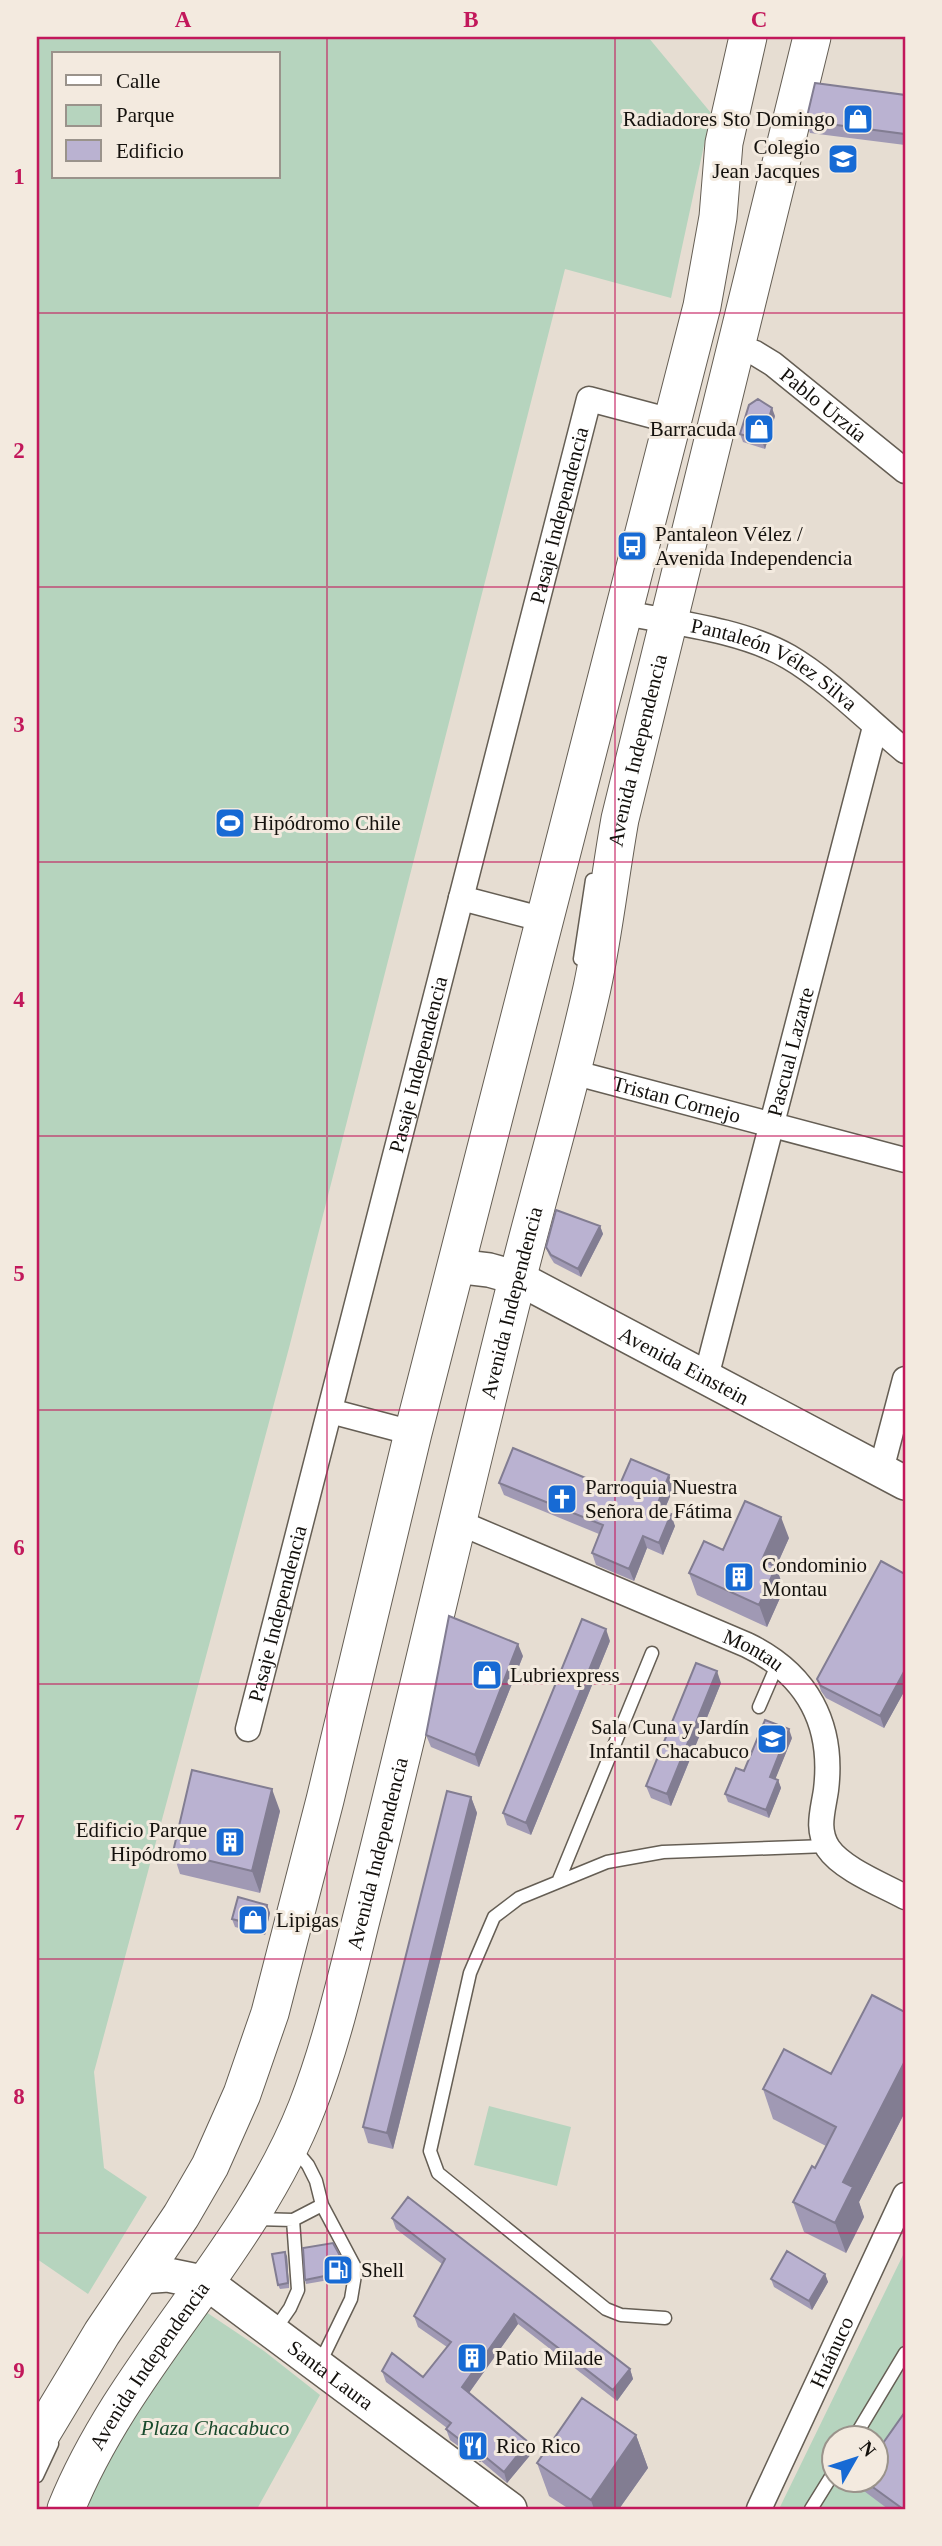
<svg xmlns="http://www.w3.org/2000/svg" width="942" height="2546" font-family="'Times New Roman',serif">
<rect width="100%" height="100%" fill="#e6ddd2"/>
<path fill="#b6d4be" fill-rule="evenodd" d="M37 37H648L711 113 671 298 565 269 289 1348 94 2072 104 2168 147 2197 88 2294 37 2259ZM54 54H278V177H54Z
M489 2106 571 2127 557 2186 474 2165Z
M905 2251V2509H779ZM834 2438H876V2480H834Z
M206 2312 264 2351 320 2395 257 2509H82L103 2460Z"/>
<g fill="none" stroke-linecap="round" stroke-linejoin="round">
<g stroke="#655e54" stroke-width="15">
<path id="lane" d="M580 959 592 880
M759 1707 778 1663
M558 1882 652 1653
M293 2147 308 2165 316 2181 322 2205 356 2269 351 2299 319 2365
M256 2219 293 2220 322 2205
M665 2318 621 2315 606 2309 438 2173 430 2151 470 1973 494 1917 519 1898 607 1862 663 1852 827 1846
M274 2331 290 2308 298 2290 293 2220
M854 2438 905 2353
M37 2476 52 2444
M811 2509 834 2472"/>
</g>
<g stroke="#655e54" stroke-width="27">
<g id="street">
<path id="s1" d="M737 347 755 353 773 364 905 471"/>
<path id="s2" d="M624 613C676 623 742 630 789 657 827 679 870 722 905 751"/>
<path d="M461 898 545 920"/>
<path id="s3" d="M572 1072 905 1160"/>
<path id="s4" d="M706 1377 875 727"/>
<path d="M330 1411 413 1433"/>
<path d="M881 1470 905 1379"/>
<path id="s5" d="M458 1522 747 1645C807 1674 834 1724 826 1790 823 1811 816 1829 828 1848 842 1869 883 1885 905 1897"/>
<path id="s6" d="M248 1729 589 399 672 421"/>
<path id="s7" d="M759 2509 905 2195"/>
</g>
</g>
<g stroke="#655e54" stroke-width="36">
<g id="secondary">
<path id="s8" d="M455 1266 489 1270 518 1278 905 1483"/>
<path id="s9" d="M140 2277 168 2275 207 2283 510 2509"/>
</g>
</g>
<g stroke="#655e54" stroke-width="39">
<g id="primary">
<path d="M37 2441 102 2333 181 2216 210 2166 242 2094 270 2013 325 1800 413 1433 702 306 718 217 724 143 748 37"/>
<path id="s10" d="M66 2509C125 2363 249 2255 307 2107 332 2043 347 1975 364 1908 393 1794 420 1680 447 1566 473 1458 499 1349 527 1241 549 1157 573 1073 592 988 604 932 610 875 620 819L812 37"/>
</g>
</g>
<use href="#lane" stroke="#fff" stroke-width="12"/>
<use href="#street" stroke="#fff" stroke-width="24"/>
<use href="#secondary" stroke="#fff" stroke-width="33"/>
<use href="#primary" stroke="#fff" stroke-width="37"/>
</g>
<path fill="#a099b4" d="M905 95V145L810 133 806 121Z
M775 416 765 449 743 442 740 434Z
M600 1226 603 1234 581 1277 554 1263 549 1255 546 1247Z
M499 1483 617 1491 674 1487 664 1511 675 1526 663 1555 647 1548 634 1581 596 1565 592 1553 599 1534 504 1495Z
M789 1538 776 1567 784 1589 767 1627 697 1595 689 1573 723 1550Z
M905 1574V1690L884 1728 826 1698 821 1691 817 1679Z
M610 1641 531 1835 507 1825 503 1813Z
M523 1656 479 1767 431 1747 426 1735Z
M721 1683 671 1806 651 1798 646 1786Z
M792 1738 775 1779 778 1780 781 1788 769 1818 728 1802 725 1794 744 1771Z
M471 1797 477 1813 393 2149 368 2143 363 2127Z
M280 1811 260 1893 180 1874 173 1852Z
M267 1905 270 1913 265 1935 235 1927 232 1919Z
M905 2012V2112L859 2202 864 2217 846 2253 804 2232 793 2202 815 2168 826 2146 773 2119 763 2089 831 2074Z
M392 2218 630 2369 633 2379 617 2401 518 2324 469 2393 528 2442 532 2453 507 2483 481 2461 480 2462 450 2440 446 2429 447 2428 386 2382 382 2371 423 2377 447 2347 418 2327 414 2316 442 2264 396 2229Z
M287 2256 289 2288 280 2289 278 2285Z
M344 2263 346 2277 306 2284 305 2280Z
M825 2274 828 2282 812 2310 774 2287 771 2279Z
M636 2435 648 2468 619 2509H569L549 2496 537 2463Z
M860 2480H876L905 2509H888L864 2491Z"/>
<path fill="#827d92" d="M772 408 775 416 765 449 762 441Z
M600 1226 603 1234 581 1277 578 1269Z
M669 1475 674 1487 660 1520 656 1508Z
M671 1514 675 1526 663 1555 659 1543Z
M781 1517 789 1538 776 1567 784 1589 767 1627 759 1605 762 1560Z
M643 1536 647 1548 634 1581 629 1569Z
M606 1629 610 1641 531 1835 526 1823Z
M518 1644 523 1656 479 1767 475 1755Z
M905 1670V1690L884 1728 880 1716Z
M717 1671 721 1683 671 1806 667 1794Z
M789 1729 792 1738 773 1785 770 1777Z
M778 1780 781 1788 769 1818 766 1810Z
M272 1789 280 1811 260 1893 252 1871Z
M471 1797 477 1813 393 2149 387 2133Z
M267 1905 270 1913 265 1935 262 1927Z
M905 2061V2112L859 2202 864 2217 846 2253 835 2223 843 2182Z
M285 2252 287 2256 289 2288 288 2283Z
M825 2274 828 2282 812 2310 809 2301Z
M514 2314 518 2324 466 2397 462 2387Z
M630 2369 633 2379 617 2401 613 2390Z
M636 2435 648 2468 619 2509H594L591 2500Z
M528 2442 532 2453 507 2483 504 2472Z
M477 2450 481 2461 480 2462 476 2452Z"/>
<path fill="#bab2d1" stroke="#827d92" stroke-width="2" d="M815 83 905 95V134L806 121Z
M758 399 772 408 762 441 740 434 749 405Z
M556 1210 600 1226 578 1269 551 1255 546 1247Z
M513 1448 617 1491 631 1459 669 1475 656 1508 671 1514 659 1543 643 1536 629 1569 592 1553 603 1525 499 1483Z
M745 1501 781 1517 762 1560 776 1567 759 1605 689 1573 704 1541 723 1550Z
M881 1561 905 1574V1670L880 1716 821 1686 817 1679Z
M449 1616 518 1644 475 1755 426 1735Z
M582 1619 606 1629 526 1823 503 1813Z
M696 1663 717 1671 667 1794 646 1786Z
M765 1720 789 1729 770 1777 778 1780 766 1810 725 1794 736 1768 744 1771Z
M192 1770 272 1789 252 1871 173 1852Z
M447 1791 471 1797 387 2133 363 2127Z
M238 1897 267 1905 262 1927 232 1919Z
M872 1995 905 2012V2061L843 2182 853 2187 835 2223 793 2202 812 2166 815 2168 836 2127 763 2089 784 2049 831 2074Z
M408 2197 630 2369 613 2390 514 2314 462 2387 528 2442 504 2472 477 2450 476 2452 446 2429 451 2423 382 2371 392 2353 423 2377 451 2342 414 2316 445 2259 392 2218Z
M333 2243 344 2263V2272L305 2280 303 2248Z
M787 2251 825 2274 809 2301 771 2279Z
M285 2252 288 2283 278 2285 272 2254Z
M582 2398 636 2435 591 2500 537 2463Z
M905 2412V2509H903L863 2480H876V2453Z"/>
<path fill="none" stroke="#c2185b" stroke-width="2" stroke-opacity="0.55" d="M327 37V2509M615 37V2509M37 313H905M37 587H905M37 862H905M37 1136H905M37 1410H905M37 1684H905M37 1959H905M37 2233H905"/>
<defs>
<g id="shop-square" transform="scale(1.575)"><rect x="-9" y="-9" width="18" height="18" rx="4" fill="#176ad4" stroke="#f3eadf"/><path d="M-5-2.5h2.3a2.7 3.5 0 0 1 5.4 0H5L5.5 6h-11ZM-1.5-2.5h3a1.5 2.3 0 0 0-3 0Z" fill="#fff"/></g>
<g id="school-square" transform="scale(1.575)"><rect x="-9" y="-9" width="18" height="18" rx="4" fill="#176ad4" stroke="#f3eadf"/><path d="M0-5L7-2L0 1L-7-2ZM-4 1L0 2.5L4 1V4Q0 6-4 4Z" fill="#fff"/></g>
<g id="bus-square" transform="scale(1.575)"><rect x="-9" y="-9" width="18" height="18" rx="4" fill="#176ad4" stroke="#f3eadf"/><path d="M-5-6H5V4H4V6H2V4H-2V6H-4V4H-5ZM-3.5-4V0h7V-4ZM-3.5 1.2v1.5H-2V1.2ZM2 1.2v1.5H3.5V1.2Z" fill="#fff"/></g>
<g id="stadium-square" transform="scale(1.575)"><rect x="-9" y="-9" width="18" height="18" rx="4" fill="#176ad4" stroke="#f3eadf"/><path d="M0-5a6.5 5 0 1 0 0 10a6.5 5 0 1 0 0-10ZM-3.5-1.8h7v3.6h-7Z" fill="#fff"/></g>
<g id="church-square" transform="scale(1.575)"><rect x="-9" y="-9" width="18" height="18" rx="4" fill="#176ad4" stroke="#f3eadf"/><path d="M-1.2-6h2.4v3.5h3.3v2.4h-3.3V6h-2.4V-.1h-3.3v-2.4h3.3Z" fill="#fff"/></g>
<g id="building-square" transform="scale(1.575)"><rect x="-9" y="-9" width="18" height="18" rx="4" fill="#176ad4" stroke="#f3eadf"/><path d="M-4-6H4V6H1V3H-1V6H-4ZM-2.5-4.3h1.7v1.8h-1.7ZM.8-4.3h1.7v1.8H.8ZM-2.5-1h1.7V.8h-1.7ZM.8-1h1.7V.8H.8Z" fill="#fff"/></g>
<g id="fuel-square" transform="scale(1.575)"><rect x="-9" y="-9" width="18" height="18" rx="4" fill="#176ad4" stroke="#f3eadf"/><path d="M-5.5-6h7V0h2V4h1.3V-2.5L3-4.5l.8-.8L6-3V5H2.5V1h-1V6h-7ZM-4.2-4.7v3.2H.2V-4.7Z" fill="#fff"/></g>
<g id="restaurant-square" transform="scale(1.575)"><rect x="-9" y="-9" width="18" height="18" rx="4" fill="#176ad4" stroke="#f3eadf"/><path d="M-5-6h1v4h1v-4h1v4h1v-4h1v5L-1.5 .5V6h-2V.5L-5-1ZM5-6V6H3V1.5H1.5Q1.5-4 5-6Z" fill="#fff"/></g>
</defs>
<g fill-rule="evenodd">
<use href="#shop-square" x="858" y="119"/>
<use href="#school-square" x="843" y="159"/>
<use href="#shop-square" x="759" y="429"/>
<use href="#bus-square" x="632" y="546"/>
<use href="#stadium-square" x="230" y="823"/>
<use href="#church-square" x="562" y="1499"/>
<use href="#building-square" x="739" y="1577"/>
<use href="#shop-square" x="487" y="1675"/>
<use href="#school-square" x="772" y="1739"/>
<use href="#building-square" x="230" y="1842"/>
<use href="#shop-square" x="253" y="1920"/>
<use href="#fuel-square" x="338" y="2270"/>
<use href="#building-square" x="472" y="2358"/>
<use href="#restaurant-square" x="473" y="2446"/>
</g>
<g text-anchor="middle" dominant-baseline="central" stroke-width="6" stroke-linejoin="round" paint-order="stroke">
<g font-size="21" fill="#14110d" stroke="#f3eadf" text-anchor="start">
<text x="835" y="119" text-anchor="end">Radiadores Sto Domingo</text>
<text x="820" y="147" text-anchor="end">Colegio<tspan x="820" dy="24">Jean Jacques</tspan></text>
<text x="736" y="429" text-anchor="end">Barracuda</text>
<text x="655" y="534">Pantaleon Vélez /<tspan x="655" dy="24">Avenida Independencia</tspan></text>
<text x="253" y="823">Hipódromo Chile</text>
<text x="585" y="1487">Parroquia Nuestra<tspan x="585" dy="24">Señora de Fátima</tspan></text>
<text x="762" y="1565">Condominio<tspan x="762" dy="24">Montau</tspan></text>
<text x="510" y="1675">Lubriexpress</text>
<text x="749" y="1727" text-anchor="end">Sala Cuna y Jardín<tspan x="749" dy="24">Infantil Chacabuco</tspan></text>
<text x="207" y="1830" text-anchor="end">Edificio Parque<tspan x="207" dy="24">Hipódromo</tspan></text>
<text x="276" y="1920">Lipigas</text>
<text x="361" y="2270">Shell</text>
<text x="495" y="2358">Patio Milade</text>
<text x="496" y="2446">Rico Rico</text>
</g>
<g font-size="21" fill="#14110d" stroke="#f3eadf">
<text stroke="none"><textPath href="#s1" startOffset="105">Pablo Urzúa</textPath></text>
<text stroke="none"><textPath href="#s6" startOffset="1253">Pasaje Independencia</textPath></text>
<text stroke="none"><textPath href="#s2" startOffset="161">Pantaleón Vélez Silva</textPath></text>
<text stroke="none"><textPath href="#s10" startOffset="1867">Avenida Independencia</textPath></text>
<text stroke="none"><textPath href="#s4" startOffset="336">Pascual Lazarte</textPath></text>
<text stroke="none"><textPath href="#s6" startOffset="686">Pasaje Independencia</textPath></text>
<text stroke="none"><textPath href="#s3" startOffset="108">Tristan Cornejo</textPath></text>
<text stroke="none"><textPath href="#s10" startOffset="1300">Avenida Independencia</textPath></text>
<text stroke="none"><textPath href="#s8" startOffset="252">Avenida Einstein</textPath></text>
<text stroke="none"><textPath href="#s6" startOffset="119">Pasaje Independencia</textPath></text>
<text stroke="none"><textPath href="#s5" startOffset="322">Montau</textPath></text>
<text stroke="none"><textPath href="#s10" startOffset="733">Avenida Independencia</textPath></text>
<text stroke="none"><textPath href="#s7" startOffset="173">Huánuco</textPath></text>
<text stroke="none"><textPath href="#s10" startOffset="166">Avenida Independencia</textPath></text>
<text stroke="none"><textPath href="#s9" startOffset="222">Santa Laura</textPath></text>
</g>
<g font-size="21" font-style="italic" fill="#194a2c" stroke="#f3eadf">
<text x="215" y="2428">Plaza Chacabuco</text>
</g>
</g>
<rect width="942" height="2546" fill="none" stroke="#f3eadf" stroke-width="77"/>
<rect x="52" y="52" width="228" height="126" fill="#f3eadf" stroke="#9a938b" stroke-width="2"/>
<rect x="66" y="75" width="35" height="10" fill="#ffffff" stroke="#9a938b" stroke-width="2"/>
<text x="116" y="88" font-size="21" fill="#14110d">Calle</text>
<rect x="66" y="105" width="35" height="21" fill="#b6d4be" stroke="#9a938b" stroke-width="2"/>
<text x="116" y="122" font-size="21" fill="#14110d">Parque</text>
<rect x="66" y="140" width="35" height="21" fill="#bab2d1" stroke="#9a938b" stroke-width="2"/>
<text x="116" y="158" font-size="21" fill="#14110d">Edificio</text>
<g transform="translate(855 2459) rotate(51)"><circle r="33" fill="#f3eadf" stroke="#9a938b" stroke-width="2"/>
<path d="M0-5L12 26L0 18L-12 26Z" fill="#176ad4"/>
<text y="-10" font-size="19" font-weight="bold" text-anchor="middle" fill="#14110d">N</text>
</g>
<rect x="38" y="38" width="866" height="2470" fill="none" stroke="#c2185b" stroke-width="2.5"/>
<g font-size="23" text-anchor="middle" font-weight="bold" fill="#c2185b">
<text x="183" y="27">A</text>
<text x="471" y="27">B</text>
<text x="759" y="27">C</text>
<text x="19" y="184">1</text>
<text x="19" y="458">2</text>
<text x="19" y="732">3</text>
<text x="19" y="1007">4</text>
<text x="19" y="1281">5</text>
<text x="19" y="1555">6</text>
<text x="19" y="1830">7</text>
<text x="19" y="2104">8</text>
<text x="19" y="2378">9</text>
</g>
</svg>
